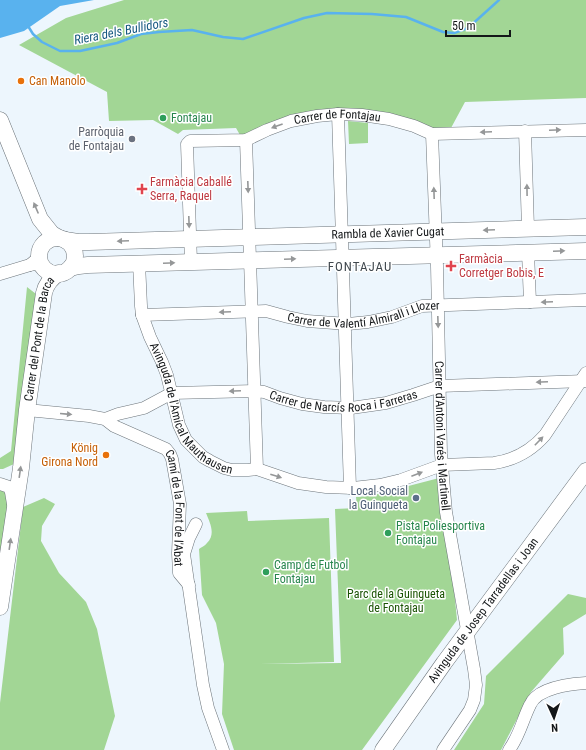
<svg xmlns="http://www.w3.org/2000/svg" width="586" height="750" font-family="'Roboto Condensed',sans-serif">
<rect width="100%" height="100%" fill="#edf6fd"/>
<path fill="#a2d695" d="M124 0H586V98L465 102 451 128 433 129 425 124 408 119 368 110 245 136 240 135 236 128 183 130 178 134 153 120 109 121 107 92 19 45 66 18Z
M348 121 368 123V143L349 144Z
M27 287 36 294 14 464 3 469H0V458L11 451Z
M443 477 457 620 362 750H234L222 714 224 664 216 623 202 595 199 549C201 547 205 546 207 543 216 534 210 523 206 513L247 511 248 521 329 518 334 662 260 664 341 663 335 509 357 508 356 497 370 496Z
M0 488 5 490 9 496 0 560Z
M44 498 55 504 42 526 41 541 59 573 86 602 97 629 115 716 104 750H0V703L23 507Z
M568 594 586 598V614L563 628 564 654 531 692 501 750H454L484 704 486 676Z"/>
<path fill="#59b2ee" d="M0 0H94L60 6 24 31 0 38Z"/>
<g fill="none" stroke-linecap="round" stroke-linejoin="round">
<path stroke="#59b2ee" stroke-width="2.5" d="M28 26 33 34 42 42 60 51H80L117 43 141 34 159 32 192 30 223 37 243 39 304 18 327 13 372 14 406 17 443 32 454 33 468 28 499 0"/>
<g stroke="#6d757b" stroke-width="13">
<g id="minor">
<path d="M338 114 350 488"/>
<path d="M525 131 528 229"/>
<path id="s1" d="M432 134 437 266 441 454 446 512 474 669 476 685 474 700 470 710 443 750"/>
<path d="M246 140 257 469"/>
<path d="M528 252 530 302"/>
<path d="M39 254 37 259 30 265C34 264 39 263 42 266"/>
<path id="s2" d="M191 262 187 144 190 141 246 140 267 130 291 121 317 116 338 114 362 115 389 119 414 126 432 134 586 130"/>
<path id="s3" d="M139 263 141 306 142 315 150 337 162 362 167 375 179 425 186 440 203 457 210 461 224 468 232 470H248L257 469 298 483 326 487 353 488 380 485 401 480 442 465 494 463C515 460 531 451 545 435L586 373"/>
<path d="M0 274 30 265"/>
<path id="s4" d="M142 315 266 311 288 317 307 321 348 324 368 322 392 317 422 306 586 300"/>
<path id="s5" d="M27 410 89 416 105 419 114 426 166 449 170 454 172 459 180 504 178 553 179 573 189 585"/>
<path id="s6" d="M105 419 118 414 144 408 172 393 255 391 264 392 280 398 302 404 324 407 351 408 386 403 413 395 440 386 585 381"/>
<path d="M0 484 9 487 11 492 13 504"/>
<path d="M196 524 189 538 184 554 203 685 208 708 223 750"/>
<path d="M509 750C520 735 522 721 530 705 537 688 570 684 586 683"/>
</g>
</g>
<g stroke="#6d757b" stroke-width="17">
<g id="major">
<path d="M0 120 40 219 52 234 59 238"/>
<circle cx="57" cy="256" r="18"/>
<path id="s7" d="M65 240 78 242H89L586 227"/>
<path d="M70 268 79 266 88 265 586 251"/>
<path id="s8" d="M0 607 21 468 27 410 44 293C46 284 51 278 59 273"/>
<path id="s9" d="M383 750 444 663 586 471"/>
</g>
</g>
<use href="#minor" stroke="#fff" stroke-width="12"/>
<use href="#major" stroke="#fff" stroke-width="16"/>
</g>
<defs><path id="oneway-solid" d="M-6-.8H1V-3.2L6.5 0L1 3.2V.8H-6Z"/></defs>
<g fill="#959798">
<use href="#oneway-solid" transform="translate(277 126) rotate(160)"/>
<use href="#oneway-solid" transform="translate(555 130) rotate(-2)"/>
<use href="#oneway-solid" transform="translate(486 132) rotate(178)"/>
<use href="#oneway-solid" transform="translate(248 187) rotate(88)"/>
<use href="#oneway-solid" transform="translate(527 190) rotate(-91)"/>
<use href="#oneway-solid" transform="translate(434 193) rotate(-92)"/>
<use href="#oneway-solid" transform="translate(36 208) rotate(-113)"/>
<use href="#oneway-solid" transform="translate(189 222) rotate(88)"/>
<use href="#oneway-solid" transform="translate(489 230) rotate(178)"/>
<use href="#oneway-solid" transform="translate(123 241) rotate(178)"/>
<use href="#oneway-solid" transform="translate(559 251) rotate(-2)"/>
<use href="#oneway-solid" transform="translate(290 259) rotate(-2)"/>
<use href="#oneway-solid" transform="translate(169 263) rotate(-2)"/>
<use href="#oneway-solid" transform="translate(547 302) rotate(178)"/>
<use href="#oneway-solid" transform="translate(225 312) rotate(178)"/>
<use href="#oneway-solid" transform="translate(438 322) rotate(88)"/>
<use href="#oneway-solid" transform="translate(542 382) rotate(178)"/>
<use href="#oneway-solid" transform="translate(235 391) rotate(178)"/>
<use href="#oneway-solid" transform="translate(66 414) rotate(5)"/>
<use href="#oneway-solid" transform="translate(539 441) rotate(-46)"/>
<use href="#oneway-solid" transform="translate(20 472) rotate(-82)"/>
<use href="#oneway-solid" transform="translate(417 474) rotate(-21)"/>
<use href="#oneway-solid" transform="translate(276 476) rotate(18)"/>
<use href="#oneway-solid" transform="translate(10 544) rotate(-82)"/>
</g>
<g fill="#e8710a" stroke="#fff" stroke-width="1.5">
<circle cx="21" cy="81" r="4"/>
<circle cx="106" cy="455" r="4"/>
</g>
<g fill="#2e9e5b" stroke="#fff" stroke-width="1.5">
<circle cx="163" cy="118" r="4"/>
<circle cx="388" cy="533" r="4"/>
<circle cx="266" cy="572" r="4"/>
</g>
<circle fill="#6b7280" stroke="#fff" stroke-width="1.5" cx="132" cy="139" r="4"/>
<g fill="#e0444e" stroke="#fff" stroke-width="1.5">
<path d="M140 183h4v4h4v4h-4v4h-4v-4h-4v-4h4z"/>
<path d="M449 260h4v4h4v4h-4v4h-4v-4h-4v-4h4z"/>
</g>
<circle fill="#5c6f8a" stroke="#fff" stroke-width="1.5" cx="416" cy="498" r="4"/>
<g text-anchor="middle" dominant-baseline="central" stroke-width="3" stroke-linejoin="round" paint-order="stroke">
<g font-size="12" fill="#c56008" stroke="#fff" text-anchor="start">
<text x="29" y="81">Can Manolo</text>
<text x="98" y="448" text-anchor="end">König<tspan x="98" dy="14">Girona Nord</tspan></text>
</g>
<g font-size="12" fill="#27864d" stroke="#fff" text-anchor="start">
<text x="171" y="118">Fontajau</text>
<text x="396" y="526">Pista Poliesportiva<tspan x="396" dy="14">Fontajau</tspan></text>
<text x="274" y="565">Camp de Futbol<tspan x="274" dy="14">Fontajau</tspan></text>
</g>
<g font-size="12" fill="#141719" stroke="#fff">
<text stroke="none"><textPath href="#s2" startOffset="274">Carrer de Fontajau</textPath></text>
<text stroke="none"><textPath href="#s7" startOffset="323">Rambla de Xavier Cugat</textPath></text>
<text stroke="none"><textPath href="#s4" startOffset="224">Carrer de Valentí Almirall i Llozer</textPath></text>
<text stroke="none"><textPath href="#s8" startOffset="271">Carrer del Pont de la Barca</textPath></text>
<text stroke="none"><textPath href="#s6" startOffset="246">Carrer de Narcís Roca i Farreras</textPath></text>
<text stroke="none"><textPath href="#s3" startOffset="162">Avinguda de l'Amical Mauthausen</textPath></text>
<text stroke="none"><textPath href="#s1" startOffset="302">Carrer d'Antoni Varés i Martinell</textPath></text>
<text stroke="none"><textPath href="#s5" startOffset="208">Camí de la Font de l'Abat</textPath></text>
<text stroke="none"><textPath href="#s9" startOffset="172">Avinguda de Josep Tarradellas i Joan</textPath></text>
</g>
<g font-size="12" fill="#5b616d" stroke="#fff" text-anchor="end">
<text x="124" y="132">Parròquia<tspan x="124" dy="14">de Fontajau</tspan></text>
</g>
<g font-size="12" fill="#be3a42" stroke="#fff" text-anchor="start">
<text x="150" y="182">Farmàcia Caballé<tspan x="150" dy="14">Serra, Raquel</tspan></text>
<text x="459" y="259">Farmàcia<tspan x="459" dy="14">Corretger Bobis, E</tspan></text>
</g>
<g font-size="12" fill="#4e5e75" stroke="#fff" text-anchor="end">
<text x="408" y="491">Local Social<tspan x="408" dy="14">la Guingueta</tspan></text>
</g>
<g font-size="12" fill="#1a5303" stroke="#fff">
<text x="396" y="594">Parc de la Guingueta<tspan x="396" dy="14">de Fontajau</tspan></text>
</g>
<g font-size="13" font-style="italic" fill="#175981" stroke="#fff">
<text transform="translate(121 31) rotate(-11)">Riera dels Bullidors</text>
</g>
<g font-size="13" letter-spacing="1" fill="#40484e" stroke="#fff">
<text x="360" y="266">FONTAJAU</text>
</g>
</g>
<g transform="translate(554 718) rotate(177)" stroke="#ffffff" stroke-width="3" paint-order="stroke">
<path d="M0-3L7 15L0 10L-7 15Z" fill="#141719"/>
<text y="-6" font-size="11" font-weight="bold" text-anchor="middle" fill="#141719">N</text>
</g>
<path d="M446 30v6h64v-6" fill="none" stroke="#141719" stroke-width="2"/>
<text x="452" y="30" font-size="12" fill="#141719" stroke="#ffffff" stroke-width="3" paint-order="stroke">50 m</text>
</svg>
